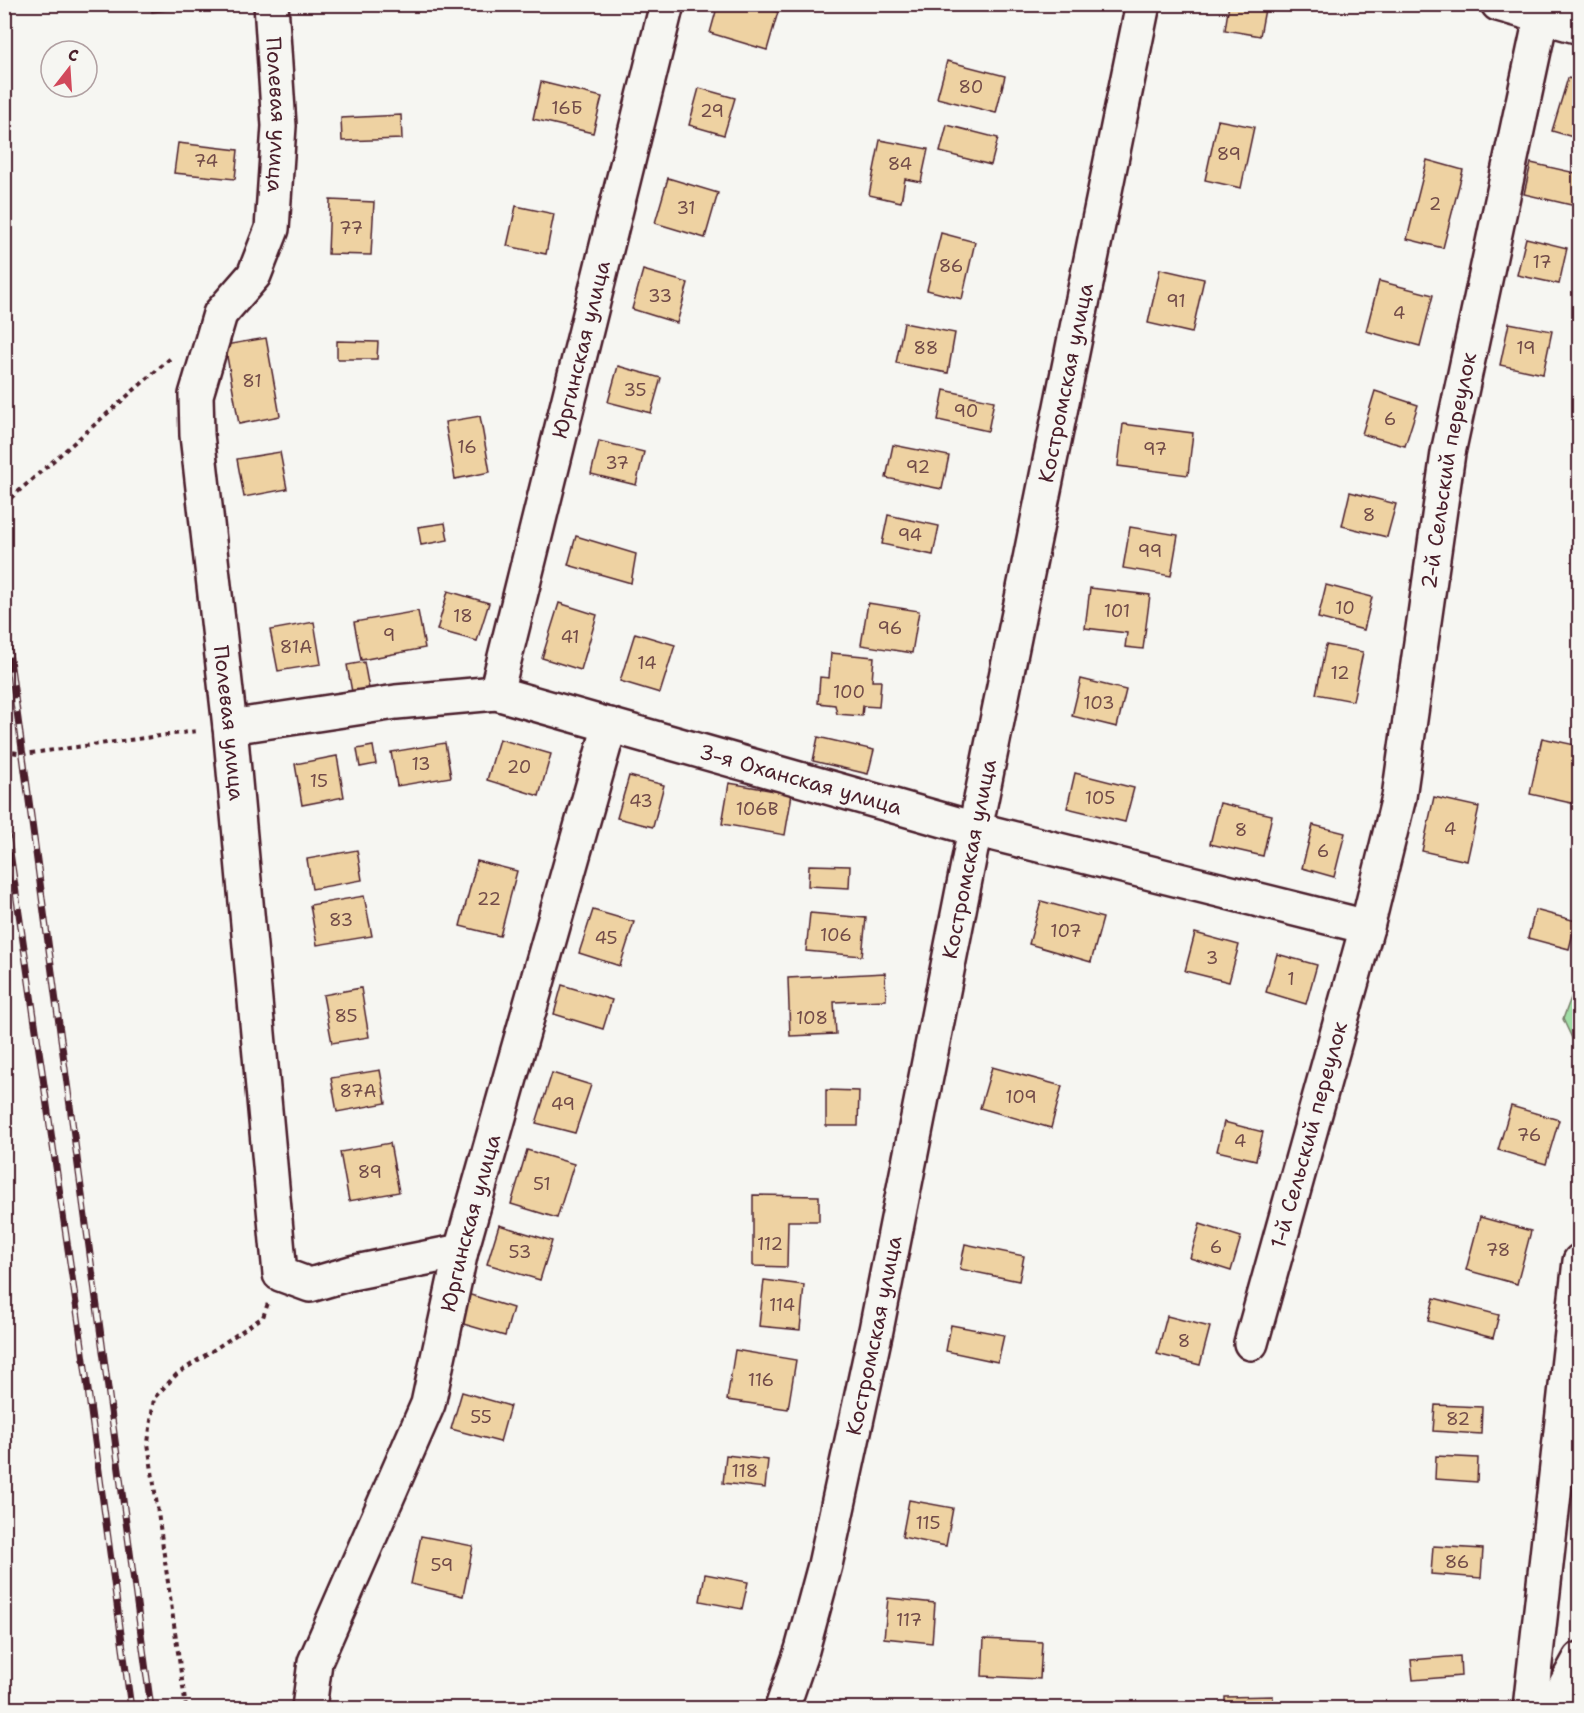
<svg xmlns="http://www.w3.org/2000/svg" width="1584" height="1713" font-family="'Shantell Sans',sans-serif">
<rect width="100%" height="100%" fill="#f6f6f2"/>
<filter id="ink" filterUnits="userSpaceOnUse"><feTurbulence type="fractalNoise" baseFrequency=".0167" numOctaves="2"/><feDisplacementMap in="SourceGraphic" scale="12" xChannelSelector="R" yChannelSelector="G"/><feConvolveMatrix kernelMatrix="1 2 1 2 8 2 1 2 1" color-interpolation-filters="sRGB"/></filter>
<g filter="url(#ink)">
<path fill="#a0dea6" stroke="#757e68" stroke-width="1.5" d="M1579 976V1053L1563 1019Z"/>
<path fill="#eed2a2" stroke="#4a1f2b" stroke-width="1.5" d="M151 4H201V6L152 12Z
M718 4H751L778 12 767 50 710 33Z
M997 4H1022L1020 11Z
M1229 4H1266L1260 36 1225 30Z
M947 61 1005 76 996 113 937 98Z
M1568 78 1580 81V139L1552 131Z
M541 82 602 97 593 133 533 119Z
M699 88 735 98 724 135 689 125Z
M401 115 402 139 342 141 341 118Z
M1218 120 1254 127 1241 188 1205 180Z
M947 125 998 138 991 165 940 152Z
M880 140 928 149 921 182 905 179 901 202 869 195Z
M178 143 238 150 235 179 174 173Z
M1427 160 1463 170 1443 248 1407 239Z
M1531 163 1580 174V207L1524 194Z
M668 178 718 193 705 238 655 223Z
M330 200 374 202 371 255 328 254Z
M516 206 554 214 546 254 507 246Z
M941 233 975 242 962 299 927 290Z
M1526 238 1567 248 1559 284 1517 275Z
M1160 269 1204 279 1192 333 1148 323Z
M643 270 688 283 677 323 632 309Z
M1379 281 1433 295 1420 346 1366 331Z
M904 323 955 333 948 373 896 363Z
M1509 323 1552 331 1543 374 1500 365Z
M266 338 280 416 239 424 225 345Z
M337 341 378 342 377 359H337Z
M618 366 661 378 651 413 608 402Z
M944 390 994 401 988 431 938 420Z
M1375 391 1418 405 1405 446 1362 434Z
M480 416 490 472 455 479 445 422Z
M1123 424 1193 433 1188 475 1118 466Z
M599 441 644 452 636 485 591 474Z
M893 445 949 456 942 489 886 478Z
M280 452 287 489 244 497 237 459Z
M1350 492 1396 504 1387 537 1342 526Z
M888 515 939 526 933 555 882 544Z
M445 523 448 540 421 545 418 527Z
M1130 527 1178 535 1171 576 1123 568Z
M576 536 636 554 631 583 568 565Z
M1326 585 1372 597 1364 630 1318 618Z
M1090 588 1150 595 1143 649 1125 647 1127 633 1085 628Z
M448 591 489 603 477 641 437 630Z
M559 603 597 615 581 670 542 658Z
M868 603 919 611 912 653 861 645Z
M418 611 425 648 361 660 354 622Z
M314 622 321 664 278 671 270 630Z
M635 633 675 645 660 693 620 681Z
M1326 645 1363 652 1353 701 1316 694Z
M831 653 874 657 872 681H881L879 707 863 706 862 716 837 714 835 705 818 703 820 677 829 678Z
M364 662 369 689 352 692 347 665Z
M1081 679 1126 690 1117 727 1072 716Z
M818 737 874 750 868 774 813 761Z
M1542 738 1580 746V805L1530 794Z
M499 739 551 754 539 796 487 780Z
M445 743 451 777 397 786 391 752Z
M373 746 376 764 360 767 357 749Z
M337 756 344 797 302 805 295 764Z
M1075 773 1134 788 1125 822 1067 808Z
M629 776 664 785 653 827 617 818Z
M729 783 792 794 785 835 722 824Z
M1434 797 1479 807 1467 861 1422 851Z
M1220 803 1272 815 1263 856 1210 844Z
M1313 825 1345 833 1334 877 1302 868Z
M357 850 362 880 312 889 307 859Z
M477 861 517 871 500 936 460 926Z
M809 865 850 866 849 888 808 886Z
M364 896 372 936 317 945 310 905Z
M1041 901 1103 918 1091 962 1029 944Z
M593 910 634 922 620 966 579 953Z
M1535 910 1576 921 1569 949 1528 938Z
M810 913 866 918 862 956 806 951Z
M1195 933 1239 945 1229 982 1185 971Z
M1277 954 1317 965 1306 1004 1266 992Z
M885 973 886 1000 834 1002 836 1034 790 1036 788 978Z
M562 985 612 1000 603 1029 554 1014Z
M361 988 369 1037 332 1043 323 995Z
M992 1067 1062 1086 1051 1128 980 1108Z
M380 1070 386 1103 337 1112 331 1078Z
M552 1073 591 1085 575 1133 536 1123Z
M826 1090 859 1091 858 1126H826Z
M1511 1106 1559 1120 1546 1164 1498 1150Z
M1224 1122 1263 1132 1256 1160 1217 1151Z
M390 1143 399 1192 349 1201 340 1152Z
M527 1150 574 1164 557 1218 511 1204Z
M753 1195 819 1196V1221H788L787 1267 753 1266Z
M1480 1217 1531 1231 1517 1284 1466 1270Z
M1200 1224 1241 1237 1231 1271 1190 1258Z
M499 1225 552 1241 540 1280 487 1264Z
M965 1244 1024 1256 1019 1281 960 1269Z
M764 1280 804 1285 800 1330 759 1326Z
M461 1292 513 1308 505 1336 453 1321Z
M1434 1298 1499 1315 1493 1338 1428 1321Z
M1167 1316 1210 1327 1200 1365 1157 1354Z
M951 1325 1004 1335 998 1362 946 1351Z
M735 1350 796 1360 788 1409 727 1400Z
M462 1392 510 1406 500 1442 451 1429Z
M1435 1405 1482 1407 1481 1434 1433 1431Z
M726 1455 768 1460 765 1488 723 1483Z
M1436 1456 1478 1458 1477 1482 1435 1479Z
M909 1500 953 1508 946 1546 902 1537Z
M421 1536 473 1546 463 1596 411 1584Z
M1433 1546 1483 1549 1481 1578 1431 1574Z
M705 1574 748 1582 742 1609 700 1601Z
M888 1598 935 1603 932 1643 884 1638Z
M984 1639 1042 1642 1040 1679 982 1676Z
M1460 1656 1461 1676 1413 1680 1411 1660Z
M1273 1696V1708H1225V1697Z
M1106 1705V1708H1094V1706Z"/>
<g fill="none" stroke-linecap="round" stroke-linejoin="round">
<g stroke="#4a1f2b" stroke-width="38">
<g id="minor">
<path id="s1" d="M271 4 279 126 272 229 254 275 220 314 196 395 197 435 230 727 280 1274 310 1285 351 1273 461 1251"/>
<path d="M1498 4 1580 27"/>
<path id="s2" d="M496 693 667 4"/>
<path id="s3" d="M230 727 396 702 496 693 975 829 1367 927"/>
<path id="s4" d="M1251 1343 1367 927 1399 797 1448 453 1544 4"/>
<path id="s5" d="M309 1708 315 1662 428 1404 461 1251 610 725"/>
<path id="s6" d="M782 1708 802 1650 825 1565 876 1330 975 829 1143 4"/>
<path d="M1530 1708 1580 1261"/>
<path d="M1553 1708 1580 1659"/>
</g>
</g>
<path stroke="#4a1f2b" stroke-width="4" stroke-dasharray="4.5 4.5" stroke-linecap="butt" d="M4 504 173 356
M4 751 24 754 197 731
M186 1708 148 1443 154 1398 177 1374 263 1317 268 1303"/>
<use href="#minor" stroke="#f6f6f2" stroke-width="33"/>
<g stroke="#4a1f2b" stroke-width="7">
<path id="rail" d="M4 615 151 1708
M4 811 81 1338 131 1708"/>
</g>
<use href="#rail" stroke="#f6f6f2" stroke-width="4.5" stroke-dasharray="14" stroke-linecap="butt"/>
</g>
</g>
<g text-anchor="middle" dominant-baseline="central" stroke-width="6" stroke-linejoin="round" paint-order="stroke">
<g font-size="18" fill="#734c49">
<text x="971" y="87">80</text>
<text x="567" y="108">16Б</text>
<text x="712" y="111">29</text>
<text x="1229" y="154">89</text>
<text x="206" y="161">74</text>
<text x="900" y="164">84</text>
<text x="1435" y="204">2</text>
<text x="686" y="208">31</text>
<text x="351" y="228">77</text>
<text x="1542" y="262">17</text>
<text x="951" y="266">86</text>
<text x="660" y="296">33</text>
<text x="1176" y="301">91</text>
<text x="1399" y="313">4</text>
<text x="926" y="348">88</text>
<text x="1526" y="348">19</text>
<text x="252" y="381">81</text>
<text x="635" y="390">35</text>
<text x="966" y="411">90</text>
<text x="1390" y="419">6</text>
<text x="467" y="447">16</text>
<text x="1155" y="449">97</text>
<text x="617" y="463">37</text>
<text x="918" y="467">92</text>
<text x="1369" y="515">8</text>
<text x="910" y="535">94</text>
<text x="1150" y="551">99</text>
<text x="1345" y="608">10</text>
<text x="1117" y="611">101</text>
<text x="463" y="616">18</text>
<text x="890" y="628">96</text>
<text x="389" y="635">9</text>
<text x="570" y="637">41</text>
<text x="296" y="647">81А</text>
<text x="647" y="663">14</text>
<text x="1340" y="673">12</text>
<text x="849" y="692">100</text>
<text x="1099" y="703">103</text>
<text x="421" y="764">13</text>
<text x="519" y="767">20</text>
<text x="319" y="781">15</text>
<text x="1100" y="798">105</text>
<text x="641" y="801">43</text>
<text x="757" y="809">106В</text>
<text x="1450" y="829">4</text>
<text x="1241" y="830">8</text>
<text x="1323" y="851">6</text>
<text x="489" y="899">22</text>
<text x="341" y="920">83</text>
<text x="1066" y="931">107</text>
<text x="836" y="935">106</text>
<text x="606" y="938">45</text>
<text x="1212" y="958">3</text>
<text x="1291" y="979">1</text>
<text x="346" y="1016">85</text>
<text x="812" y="1018">108</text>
<text x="358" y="1091">87А</text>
<text x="1021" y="1097">109</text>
<text x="563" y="1104">49</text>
<text x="1529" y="1135">76</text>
<text x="1240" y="1141">4</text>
<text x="370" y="1172">89</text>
<text x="542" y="1184">51</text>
<text x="770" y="1244">112</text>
<text x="1216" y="1247">6</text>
<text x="1498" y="1250">78</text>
<text x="520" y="1252">53</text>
<text x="782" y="1305">114</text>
<text x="1184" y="1341">8</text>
<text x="761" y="1380">116</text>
<text x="481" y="1417">55</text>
<text x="1458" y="1419">82</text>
<text x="745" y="1471">118</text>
<text x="928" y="1523">115</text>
<text x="1457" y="1562">86</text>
<text x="442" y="1565">59</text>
<text x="909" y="1620">117</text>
</g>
<g font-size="21" fill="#4a1f2b" stroke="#f6f6f2">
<text stroke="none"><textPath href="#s1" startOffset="111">Полевая улица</textPath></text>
<text stroke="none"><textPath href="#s2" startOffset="354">Юргинская улица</textPath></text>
<text stroke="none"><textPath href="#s6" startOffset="1356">Костромская улица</textPath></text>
<text stroke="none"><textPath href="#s4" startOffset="896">2-й Сельский переулок</textPath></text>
<text stroke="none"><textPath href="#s1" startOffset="741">Полевая улица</textPath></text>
<text stroke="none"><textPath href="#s3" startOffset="585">3-я Оханская улица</textPath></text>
<text stroke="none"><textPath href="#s6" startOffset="870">Костромская улица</textPath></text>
<text stroke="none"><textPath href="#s4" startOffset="216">1-й Сельский переулок</textPath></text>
<text stroke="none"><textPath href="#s5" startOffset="514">Юргинская улица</textPath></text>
<text stroke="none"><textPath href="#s6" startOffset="384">Костромская улица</textPath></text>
</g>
</g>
<rect width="1584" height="1713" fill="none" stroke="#f6f6f2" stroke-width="24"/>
<rect x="12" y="12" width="1560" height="1689" fill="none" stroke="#4a1f2b" stroke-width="2" filter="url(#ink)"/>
<g transform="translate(69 69) rotate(17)"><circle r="28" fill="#f6f6f2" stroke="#b1a0a2" stroke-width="1.5"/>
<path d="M0-4.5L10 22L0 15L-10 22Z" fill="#d1495b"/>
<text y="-9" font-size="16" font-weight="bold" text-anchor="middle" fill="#4a1f2b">С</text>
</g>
</svg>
